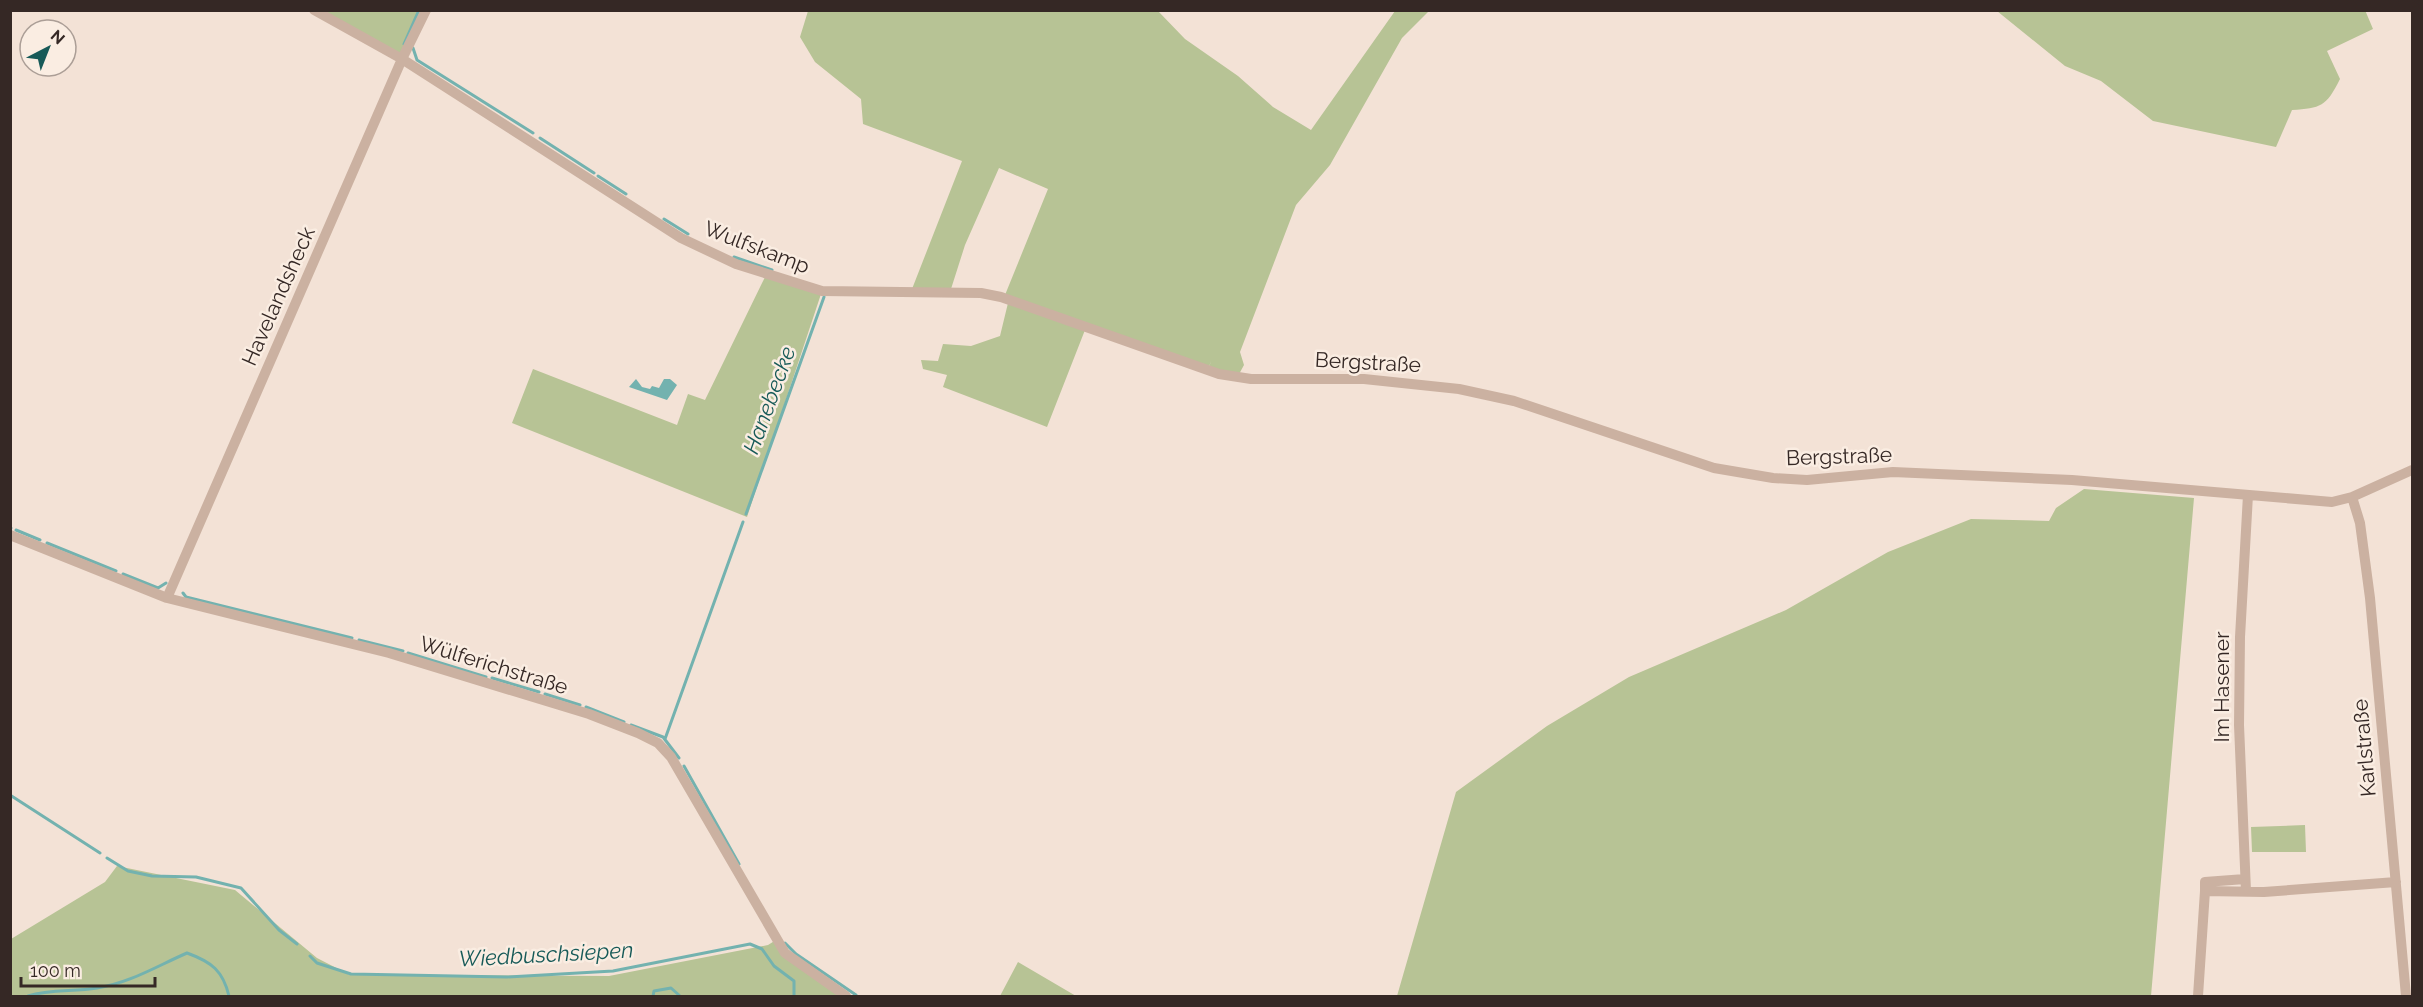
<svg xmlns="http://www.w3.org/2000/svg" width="2423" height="1007" font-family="Raleway,sans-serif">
<rect width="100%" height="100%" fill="#f3e2d6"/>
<path fill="#b7c395" d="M2365 10 2373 29 2327 51 2340 79C2326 107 2321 108 2292 110L2276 147 2153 121 2101 81 2065 66 1997 11Z
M322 11H424L401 54Z
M808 11H1158L1185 39 1238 76 1273 107 1311 130 1395 11H1429L1402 38 1330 165 1296 205 1240 352 1244 365 1238 376 1209 368 1211 361 1209 367 1005 295 1048 189 999 168 965 245 951 289H912L962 161 863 124 861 99 815 62 800 37Z
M765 277 821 294 747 517 512 423 533 369 677 425 688 394 705 400Z
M1008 303 1085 330 1047 427 943 387 947 375 923 369 921 360 938 361 943 344 971 346 1000 336Z
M2084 489 2194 498 2151 996H1397L1456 792 1547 726 1629 677 1786 610 1888 552 1971 519 2049 521 2056 508Z
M2305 825 2306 852H2252L2251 827Z
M117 866 235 890 317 958 350 975 609 976 768 945 776 940 843 996H11V939L105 882Z
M1018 962 1076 996H1000Z"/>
<path fill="#73b2af" d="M636 379 642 387 650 389 652 386 659 388 664 379H670L677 385 667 400 629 387Z"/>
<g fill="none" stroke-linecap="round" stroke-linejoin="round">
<path stroke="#73b2af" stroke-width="3" d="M404 44 419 10
M413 48 417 60 533 133
M540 138 594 173
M598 176 626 194
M664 219 688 234
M734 257 772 270
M746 514 824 297
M10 528H11
M16 530 40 540
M47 543 116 571
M123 574 158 588 166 583
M183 593 186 597 352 638
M359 640 403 651
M408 653 486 677
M492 678 539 692
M545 694 580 705
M586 707 624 722
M631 725 663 737 679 758
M665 739 743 522
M684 766 739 864
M10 795 100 853
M107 858 128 871 152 876 196 877 241 888 279 930 297 944
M785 943 796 954 856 995
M310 956 317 963 351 974 507 977 613 971 750 944 762 949 774 966 794 981V996
M28 996C51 989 73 992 97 988 130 983 157 966 187 953 212 962 223 971 229 996
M653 996 654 991 671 988 680 996"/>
<path stroke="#cbb1a1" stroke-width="10" d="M314 10 402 59 681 238 736 264 822 291 981 293 1001 297 1219 374 1251 379H1364L1459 389 1514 401 1714 468 1773 478 1807 480 1893 472 2072 480 2332 502 2352 497 2412 470
M2352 497 2360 523 2370 598 2406 996
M10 535 167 598 389 653 589 714 638 733 658 743 671 757 785 953 846 996
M167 598 402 59 426 10
M2205 891V882L2245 879
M2246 891 2239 725 2240 637 2248 495
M2198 996 2205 891 2264 892 2396 882"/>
</g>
<g text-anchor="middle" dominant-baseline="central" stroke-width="5" stroke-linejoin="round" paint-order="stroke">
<g font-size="21" fill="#352825" stroke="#faede2">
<text transform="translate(757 247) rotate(21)">Wulfskamp</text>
<text transform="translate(278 296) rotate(-66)">Havelandsheck</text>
<text transform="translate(1368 362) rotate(3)">Bergstraße</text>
<text transform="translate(1839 456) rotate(-2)">Bergstraße</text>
<text transform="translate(494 665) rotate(17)">Wülferichstraße</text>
<text transform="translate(2221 687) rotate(-90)">Im Hasener</text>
<text transform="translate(2364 748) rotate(-95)">Karlstraße</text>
</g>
<g font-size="22" font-style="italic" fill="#175a58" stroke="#faede2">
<text transform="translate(769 400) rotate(-70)">Hanebecke</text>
<text transform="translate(546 954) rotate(-3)">Wiedbuschsiepen</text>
</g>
</g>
<rect width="2423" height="1007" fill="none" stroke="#352825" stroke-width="24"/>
<g transform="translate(48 48) rotate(42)"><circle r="28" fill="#faede2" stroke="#ab9e96" stroke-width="1.5"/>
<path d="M0-4.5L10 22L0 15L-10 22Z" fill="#175a58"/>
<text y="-9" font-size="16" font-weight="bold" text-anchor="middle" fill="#352825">N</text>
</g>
<path d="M21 977v9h134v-9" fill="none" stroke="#352825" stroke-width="3"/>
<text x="30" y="977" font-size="18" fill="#352825" stroke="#faede2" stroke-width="4.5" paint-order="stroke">100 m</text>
</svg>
